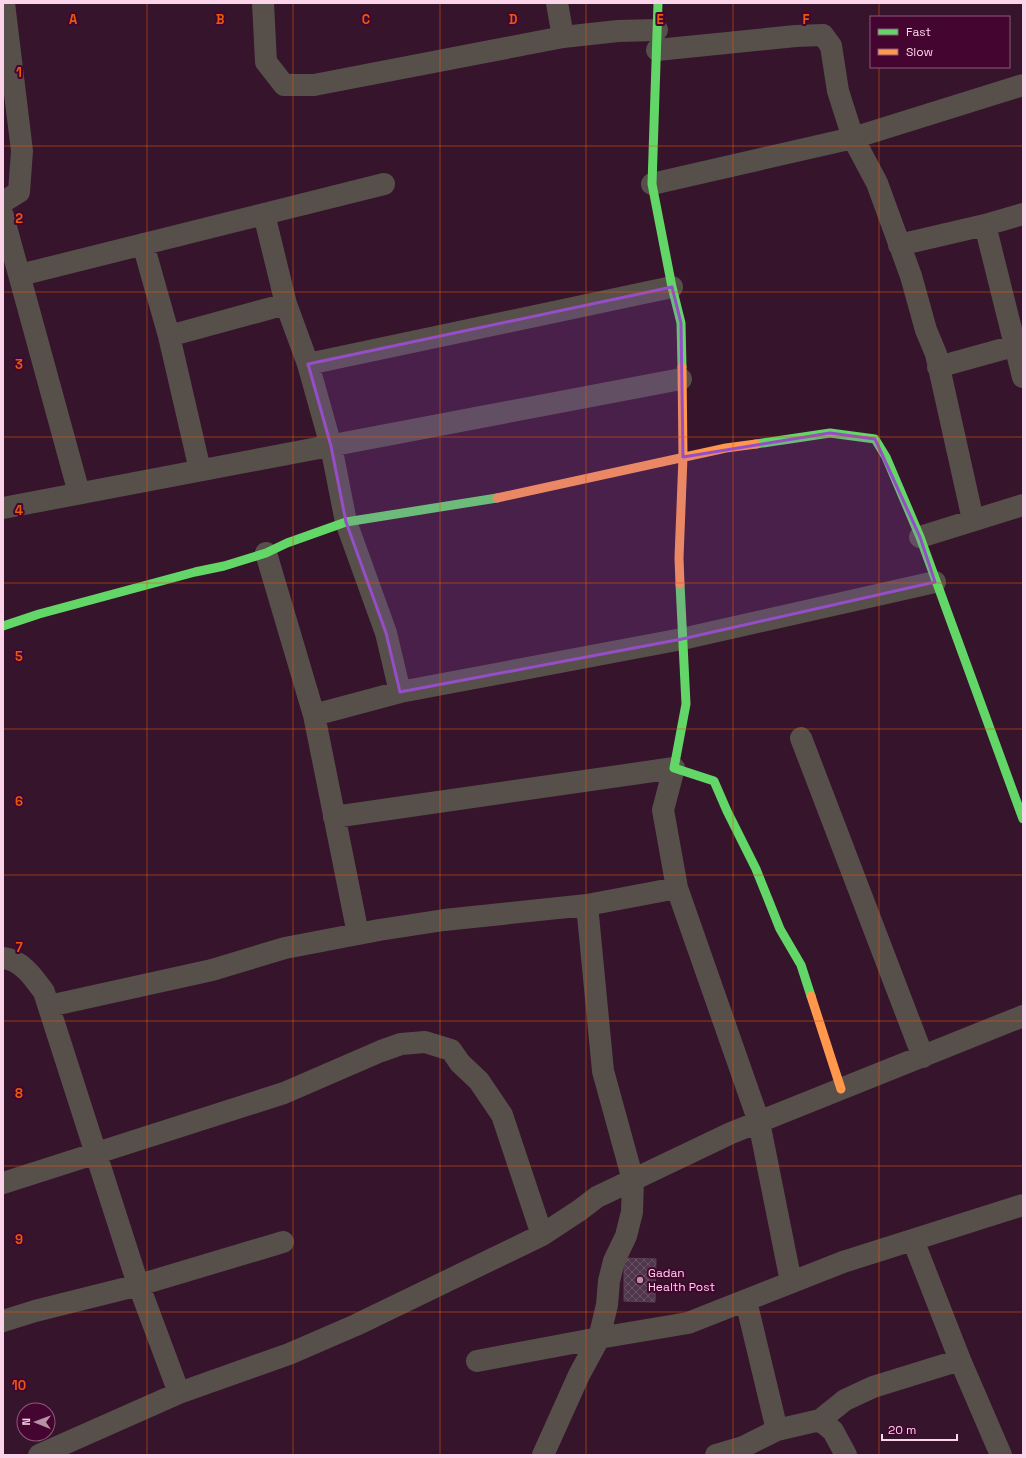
<svg xmlns="http://www.w3.org/2000/svg" width="1026" height="1458" font-family="'Space Grotesk',sans-serif">
<defs>
<pattern id="building-cross-hatch" width="8" height="8" patternUnits="userSpaceOnUse"><rect width="8" height="8" fill="#50364b"/><path d="M0 0l8 8M0 8l8-8" fill="none" stroke="#6a5265"/></pattern>
</defs>
<rect width="100%" height="100%" fill="#36142b"/>
<path fill="url(#building-cross-hatch)" stroke="#5a4156" d="M624 1258 656 1259 655 1302 624 1301Z"/>
<g fill="none" stroke-linecap="round" stroke-linejoin="round">
<path stroke="#574f4a" stroke-width="22" d="M263 3 266 62 284 85H314L563 37 618 31 657 30
M557 3 563 37
M657 50 796 36 823 35 831 46 838 91 853 138 877 183 911 276 926 330 936 354 973 520
M652 184 853 138 1023 85
M3 202 19 192 22 151 4 3
M264 214 286 304 308 364 331 446 346 522 386 633 400 692
M3 216 79 493
M985 225 1023 377
M143 244 169 336
M899 245 985 225 1023 214
M20 275 384 184
M308 364 672 287
M938 367 1014 346
M200 470 169 336 286 304
M3 508 681 379
M920 537 1023 505
M266 553 314 715
M801 738 923 1057
M334 817 674 768 663 810 677 888 759 1122 791 1282
M358 934 314 715 400 692 682 639 935 582
M3 958C22 960 34 978 44 992L135 1275 179 1393
M49 1006 212 970 285 948 379 930 444 920 587 905 677 888
M3 1183 284 1093 381 1051 401 1044 425 1042 451 1050 460 1063 479 1081 502 1115 542 1235
M913 1240 960 1360 1001 1455
M3 1321 35 1311 139 1285 283 1242
M477 1361 599 1338 607 1305 609 1281 614 1261 626 1236 632 1212 633 1180 603 1071 587 905
M820 1420 845 1400 873 1387 960 1360
M777 1430 820 1420 833 1431 846 1455
M39 1455 179 1393 289 1354 356 1325 542 1235 580 1210 597 1197 731 1133 1023 1016
M543 1455 579 1375 599 1338 688 1323 843 1262 1023 1205
M716 1455 743 1447
M742 1455 743 1447 777 1430 746 1301"/>
<path stroke="#63d668" stroke-width="9" d="M658 3 652 184 672 287 681 323 682 367
M756 444 830 433 875 439 886 457 920 537 1023 819
M680 584 686 704 674 768 714 781 727 811 756 869 780 929 801 965 811 996
M3 626 39 614 195 572 224 566 266 553 287 543 346 522 497 498"/>
<path stroke="#ff974d" stroke-width="9" d="M497 498 726 448 756 444
M680 584 679 558 683 457 682 367
M811 996 841 1089"/>
</g>
<path fill="#954ec7" fill-opacity="0.2" stroke="#954ec7" stroke-width="3" stroke-linejoin="round" d="M672 287 681 323 683 457 830 433 875 439 920 537 935 582 682 639 400 692 386 633 346 522 331 446 308 364Z"/>
<path fill="none" stroke="#e8590c" stroke-width="1" stroke-opacity="0.55" d="M147 3V1455M293 3V1455M440 3V1455M586 3V1455M733 3V1455M879 3V17M879 67V1455M3 146H1023M3 292H1023M3 437H1023M3 583H1023M3 729H1023M3 875H1023M3 1021H1023M3 1166H1023M3 1312H1023"/>
<circle fill="#b791a6" stroke="#450531" stroke-width="1.5" cx="640" cy="1280" r="4"/>
<g text-anchor="middle" dominant-baseline="central" stroke-width="4" stroke-linejoin="round" paint-order="stroke">
<g font-size="12" fill="#fcd4e9" stroke="#450531" text-anchor="start">
<text x="648" y="1273">Gadan<tspan x="648" dy="14">Health Post</tspan></text>
</g>
</g>
<g font-size="13" text-anchor="middle" font-weight="bold" fill="#e8590c" stroke="#450531" stroke-width="4" stroke-linejoin="round" paint-order="stroke">
<text x="73" y="24">A</text>
<text x="220" y="24">B</text>
<text x="366" y="24">C</text>
<text x="513" y="24">D</text>
<text x="660" y="24">E</text>
<text x="806" y="24">F</text>
<text x="19" y="77">1</text>
<text x="19" y="223">2</text>
<text x="19" y="369">3</text>
<text x="19" y="515">4</text>
<text x="19" y="661">5</text>
<text x="19" y="806">6</text>
<text x="19" y="952">7</text>
<text x="19" y="1098">8</text>
<text x="19" y="1244">9</text>
<text x="19" y="1390">10</text>
</g>
<rect width="1026" height="1458" fill="none" stroke="#fcd4e9" stroke-width="8"/>
<rect x="870" y="16" width="140" height="52" fill="#450531" stroke="#8e587b"/>
<rect x="878" y="29" width="20" height="6" fill="#63d668" stroke="#8e587b"/>
<text x="906" y="36" font-size="12" fill="#fcd4e9">Fast</text>
<rect x="878" y="49" width="20" height="6" fill="#ff974d" stroke="#8e587b"/>
<text x="906" y="56" font-size="12" fill="#fcd4e9">Slow</text>
<g transform="translate(36 1422) rotate(271)"><circle r="19" fill="#450531" stroke="#8e587b"/>
<path d="M0-3L7 15L0 10L-7 15Z" fill="#b791a6"/>
<text y="-6" font-size="11" font-weight="bold" text-anchor="middle" fill="#fcd4e9">N</text>
</g>
<path d="M882 1434v6h75v-6" fill="none" stroke="#fcd4e9" stroke-width="2"/>
<text x="888" y="1434" font-size="12" fill="#fcd4e9" stroke="#450531" stroke-width="3" paint-order="stroke">20 m</text>
</svg>
